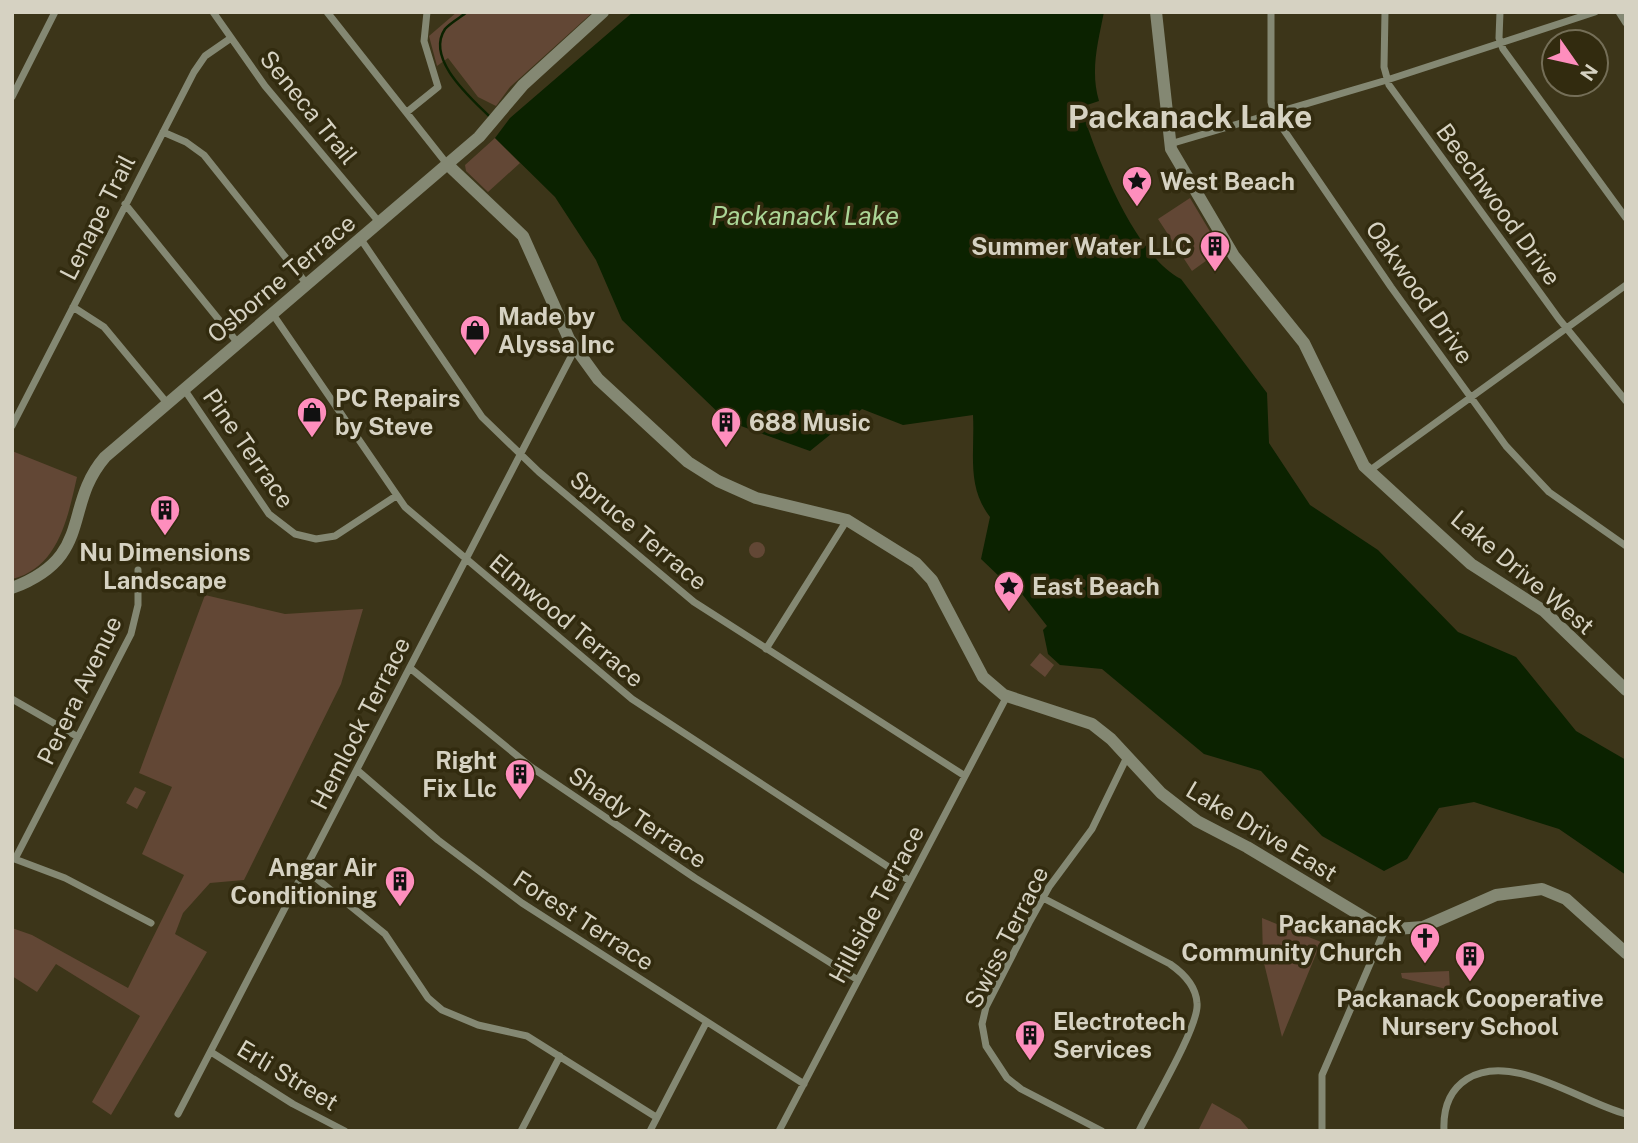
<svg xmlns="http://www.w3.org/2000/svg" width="1638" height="1143" font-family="'Public Sans',sans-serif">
<rect width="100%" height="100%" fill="#3c3519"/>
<path fill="#624735" d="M457 12H593L510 87 496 106 478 97 448 58 437 66 429 36Z
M495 138 520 163 488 192 466 171 465 165Z
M1190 198 1221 250 1192 271 1158 219Z
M12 451 77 477C68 516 59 568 12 579Z
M749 550a8 8 0 1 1 16 0a8 8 0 1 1-16 0Z
M205 595 285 614 363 609 341 684 244 880 210 883 183 913 175 934 207 952 111 1115 92 1102 140 1016 56 964 37 992 12 976V928L32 935 128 988 184 875 142 854 172 787 139 773Z
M1040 653 1054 665 1045 677 1030 665Z
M135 787 146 792 137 809 126 803Z
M1262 918 1321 942 1282 1037 1263 959Z
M1449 971 1450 990 1402 978 1401 973Z
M1212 1103 1240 1119 1250 1131H1198Z"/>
<path fill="#0b2200" d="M633 12H1104C1098 42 1090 71 1099 101L1081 107C1096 156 1135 256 1181 279L1267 393 1269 443 1310 505 1378 550 1458 632 1516 657 1576 731 1626 760V875L1559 829 1474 802 1439 808 1407 859 1384 871 1322 836 1261 771 1204 754 1102 669 1060 665 1048 654 1043 630 1047 626 1008 576 1002 579 981 559 990 517C966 486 975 452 973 415L903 425 862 409 810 451 727 421 622 320 596 260 555 197 495 138 510 118Z"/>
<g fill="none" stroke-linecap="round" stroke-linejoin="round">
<path stroke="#0b2200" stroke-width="2.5" d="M467 12C461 17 450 23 445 29 425 59 471 98 490 117"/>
<path stroke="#848873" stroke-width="7" d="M213 12 265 86 379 222
M327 12 447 164
M1271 12V102L1275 117 1391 287 1506 446 1549 492 1626 546
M1385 12 1384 67 1389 85 1559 319 1626 401
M1500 12 1499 38 1503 49 1626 218
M1619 12 1626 23
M12 97 55 12
M407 112 438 87 424 41 427 12
M163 132 186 142 204 155 306 283
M1170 144 1387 80 1595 12
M125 204 237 342
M360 238 482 417 539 472 694 602 965 776
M73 307 104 327 167 403
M272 313 405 507 632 699 910 881
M184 389 269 514 295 534 316 539 335 536 396 496
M12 426 194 72 205 56 231 38
M1369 471 1626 285
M766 649 847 520
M410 668 531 767 695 878 858 980
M12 699 78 737
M357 770 438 840 522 903 804 1084
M12 858 65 878 151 923
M15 859 131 634 138 605V570
M306 870 385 934 428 998 442 1010 478 1025 527 1036 656 1117
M1043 898 1170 964C1183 973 1196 986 1197 1003 1200 1025 1151 1106 1139 1131
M211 1052 293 1104 345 1131
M178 1114 575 349
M521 1131 560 1056
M650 1131 706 1023
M779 1131 1007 696
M1102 1131 1021 1089 1007 1078 986 1046 982 1024 986 1007 1030 921 1049 887 1092 829 1127 757
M1322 1131V1075L1386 927
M1444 1131C1443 1110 1448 1091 1467 1079 1512 1051 1580 1102 1626 1114"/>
<path stroke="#848873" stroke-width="12" d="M1156 12 1171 149 1234 256 1304 343 1364 466 1471 564 1544 611 1626 690
M447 164 523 236 569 339 598 379 688 462 718 481 756 498 847 520 916 563 932 580 983 677 1004 695 1092 724 1111 739 1161 793 1197 821 1247 847 1375 924 1396 929 1423 927 1496 895 1542 889 1566 899 1626 953
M12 588C95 557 62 507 105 457L479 137 523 85 603 12"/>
</g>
<defs>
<g id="sight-pin" transform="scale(1.575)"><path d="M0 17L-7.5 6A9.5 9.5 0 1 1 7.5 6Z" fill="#fe8ebd" stroke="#322b0f"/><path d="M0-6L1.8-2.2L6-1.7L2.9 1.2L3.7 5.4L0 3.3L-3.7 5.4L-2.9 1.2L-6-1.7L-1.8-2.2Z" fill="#111"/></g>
<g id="building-pin" transform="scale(1.575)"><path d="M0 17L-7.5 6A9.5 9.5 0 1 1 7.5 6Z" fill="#fe8ebd" stroke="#322b0f"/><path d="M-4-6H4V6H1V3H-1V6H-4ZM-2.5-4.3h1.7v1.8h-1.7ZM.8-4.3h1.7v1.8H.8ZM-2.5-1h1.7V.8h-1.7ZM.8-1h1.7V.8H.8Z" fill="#111"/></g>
<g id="shop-pin" transform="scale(1.575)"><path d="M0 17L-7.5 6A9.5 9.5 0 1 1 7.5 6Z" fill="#fe8ebd" stroke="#322b0f"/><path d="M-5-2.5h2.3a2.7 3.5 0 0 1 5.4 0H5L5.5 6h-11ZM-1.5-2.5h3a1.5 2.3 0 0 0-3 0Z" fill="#111"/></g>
<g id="church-pin" transform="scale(1.575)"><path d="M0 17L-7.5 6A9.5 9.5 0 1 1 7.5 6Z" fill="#fe8ebd" stroke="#322b0f"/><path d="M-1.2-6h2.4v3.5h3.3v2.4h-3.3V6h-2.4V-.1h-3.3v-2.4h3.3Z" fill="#111"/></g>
</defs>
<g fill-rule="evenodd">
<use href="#sight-pin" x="1137" y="181"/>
<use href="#building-pin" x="1215" y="246"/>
<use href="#shop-pin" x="475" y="330"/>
<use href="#shop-pin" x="312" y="412"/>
<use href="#building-pin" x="726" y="422"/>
<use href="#building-pin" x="165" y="510"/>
<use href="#sight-pin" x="1009" y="586"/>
<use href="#building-pin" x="520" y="774"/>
<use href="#building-pin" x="400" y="881"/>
<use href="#church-pin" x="1425" y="938"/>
<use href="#building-pin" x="1470" y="956"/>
<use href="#building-pin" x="1030" y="1035"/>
</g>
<g text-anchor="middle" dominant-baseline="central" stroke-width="7" stroke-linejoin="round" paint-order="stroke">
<g font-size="24" fill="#d6d2c2" stroke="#322b0f">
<text transform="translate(309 107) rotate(51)">Seneca Trail</text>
<text transform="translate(1499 204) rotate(54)">Beechwood Drive</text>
<text transform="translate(97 217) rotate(-63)">Lenape Trail</text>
<text transform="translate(281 278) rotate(-40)">Osborne Terrace</text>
<text transform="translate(1420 292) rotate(55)">Oakwood Drive</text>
<text transform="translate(249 448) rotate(55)">Pine Terrace</text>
<text transform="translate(639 530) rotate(40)">Spruce Terrace</text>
<text transform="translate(1523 572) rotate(40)">Lake Drive West</text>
<text transform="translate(567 620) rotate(40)">Elmwood Terrace</text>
<text transform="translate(79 690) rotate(-64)">Perera Avenue</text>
<text transform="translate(360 723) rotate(-63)">Hemlock Terrace</text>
<text transform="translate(638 817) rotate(34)">Shady Terrace</text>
<text transform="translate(1262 831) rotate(31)">Lake Drive East</text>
<text transform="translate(876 904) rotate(-62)">Hillside Terrace</text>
<text transform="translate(584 920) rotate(33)">Forest Terrace</text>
<text transform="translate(1006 937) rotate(-63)">Swiss Terrace</text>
<text transform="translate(288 1075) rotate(31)">Erli Street</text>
</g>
<g font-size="24" font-weight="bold" fill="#d6d2c2" stroke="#322b0f" text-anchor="start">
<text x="1160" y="181">West Beach</text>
<text x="1192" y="246" text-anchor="end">Summer Water LLC</text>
<text x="498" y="316">Made by<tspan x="498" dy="28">Alyssa Inc</tspan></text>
<text x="335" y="398">PC Repairs<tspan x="335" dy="28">by Steve</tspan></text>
<text x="749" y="422">688 Music</text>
<text x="165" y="552" text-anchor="middle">Nu Dimensions<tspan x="165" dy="28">Landscape</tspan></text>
<text x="1032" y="586">East Beach</text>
<text x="497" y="760" text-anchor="end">Right<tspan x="497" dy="28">Fix Llc</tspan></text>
<text x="377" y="867" text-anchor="end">Angar Air<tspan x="377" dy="28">Conditioning</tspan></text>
<text x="1402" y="924" text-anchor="end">Packanack<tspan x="1402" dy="28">Community Church</tspan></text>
<text x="1470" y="998" text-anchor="middle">Packanack Cooperative<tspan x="1470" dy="28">Nursery School</tspan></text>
<text x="1053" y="1021">Electrotech<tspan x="1053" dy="28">Services</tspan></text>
</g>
<g font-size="26" font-style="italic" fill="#abd697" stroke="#322b0f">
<text x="805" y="215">Packanack Lake</text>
</g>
<g font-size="32" font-weight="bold" fill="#d6d2c2" stroke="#322b0f">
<text x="1190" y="116">Packanack Lake</text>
</g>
</g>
<rect width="1638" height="1143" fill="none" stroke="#d6d2c2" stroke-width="28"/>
<g transform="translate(1575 63) rotate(124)"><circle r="33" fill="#322b0f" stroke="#746e57" stroke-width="2"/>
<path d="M0-5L12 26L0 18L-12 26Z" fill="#fe8ebd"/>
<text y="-10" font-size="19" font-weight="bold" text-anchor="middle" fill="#d6d2c2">N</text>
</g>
</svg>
